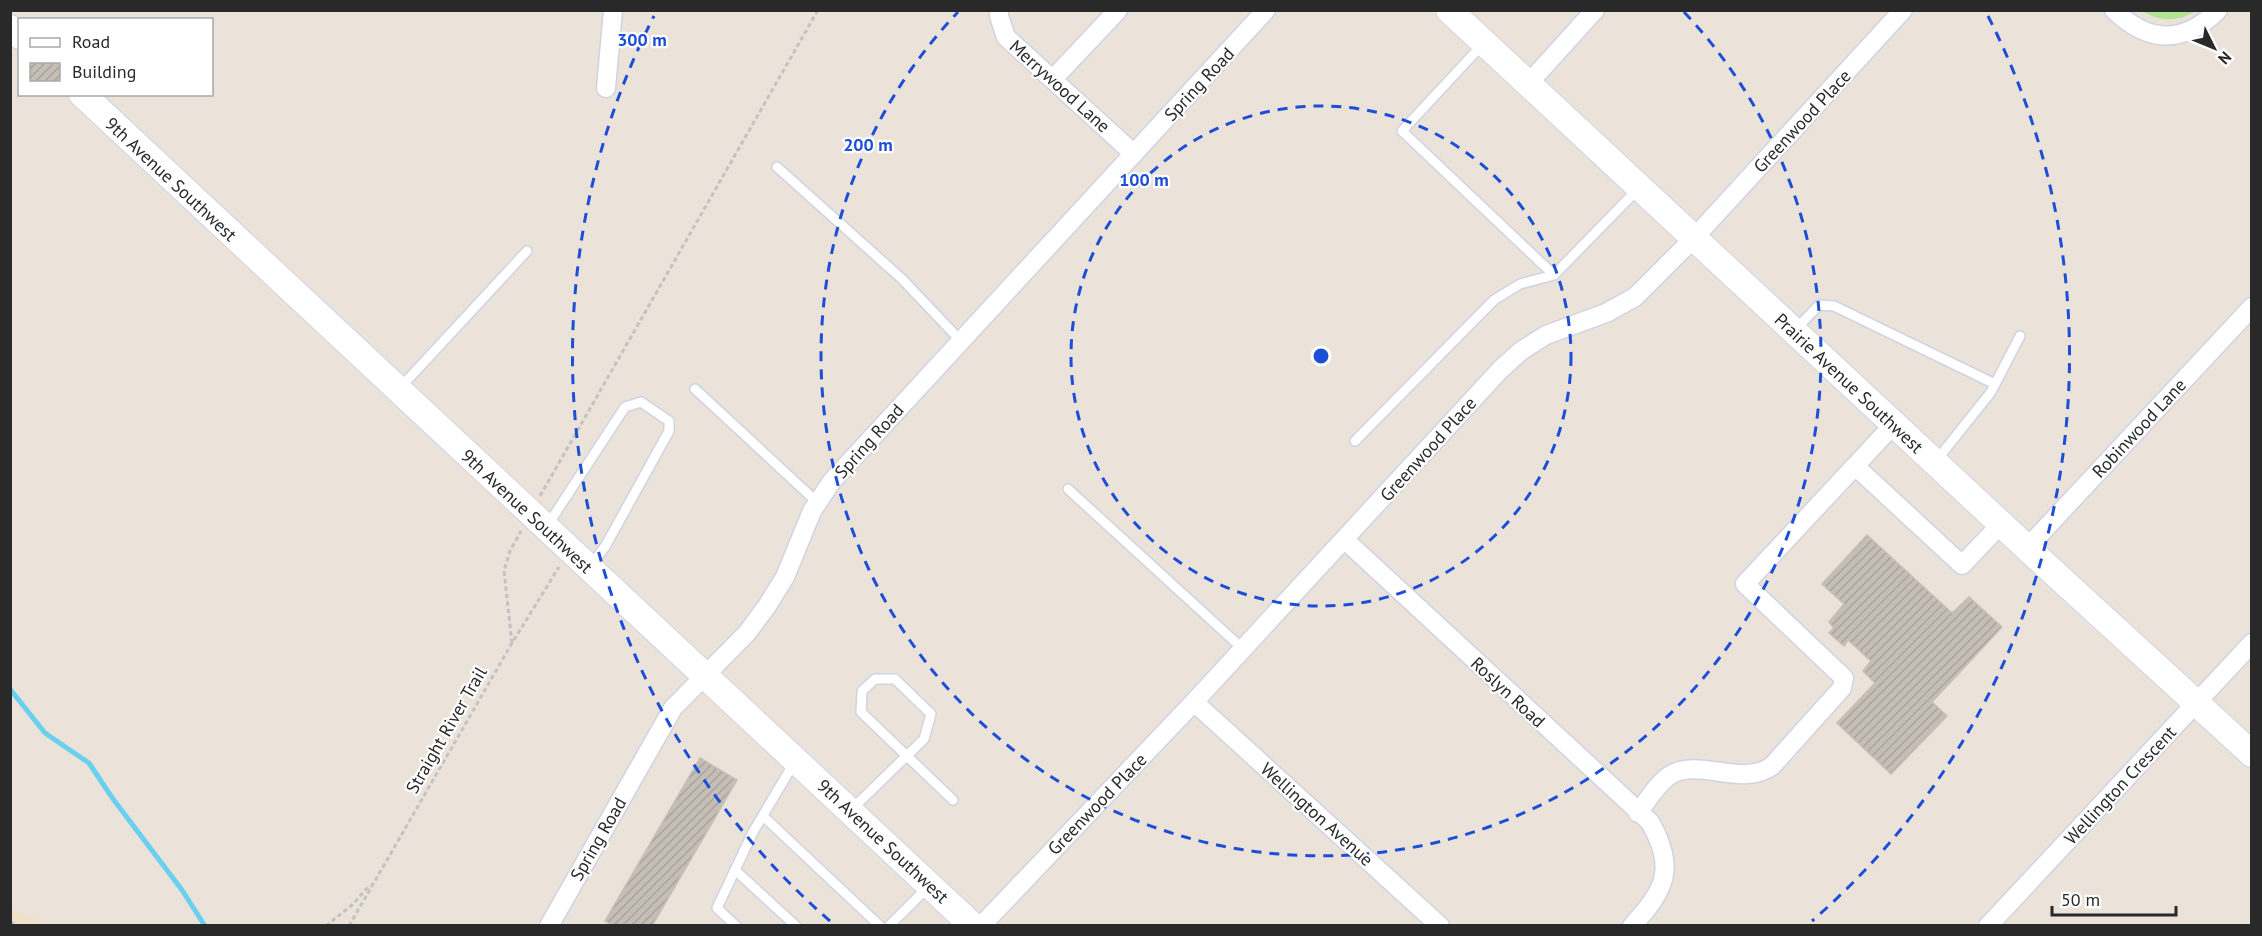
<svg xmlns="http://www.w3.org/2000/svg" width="2262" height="936" font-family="'PT Sans',sans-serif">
<defs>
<pattern id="forest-crowns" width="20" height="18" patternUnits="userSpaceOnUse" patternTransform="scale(1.5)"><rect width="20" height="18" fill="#b1e395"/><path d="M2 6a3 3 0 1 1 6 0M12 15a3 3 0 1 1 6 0" fill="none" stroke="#98c380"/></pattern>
<pattern id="building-hatch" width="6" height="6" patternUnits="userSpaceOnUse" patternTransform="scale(1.5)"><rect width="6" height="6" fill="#c4beb6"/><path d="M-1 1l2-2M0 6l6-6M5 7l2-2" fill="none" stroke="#a8a39c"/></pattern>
</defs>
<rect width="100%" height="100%" fill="#ebe3da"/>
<path fill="#eee1c8" d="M11 908 48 925H11Z"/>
<path fill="url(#forest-crowns)" d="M2142 11H2196C2178 22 2160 22 2142 11Z"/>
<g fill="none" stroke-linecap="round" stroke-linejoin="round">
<path stroke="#6ad0f0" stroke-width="5" d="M10 689 45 733 89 763 113 799 182 890 205 926"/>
</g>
<path fill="url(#building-hatch)" stroke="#c6bfb4" stroke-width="1.5" d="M1867 535 1952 613 1969 597 2002 627 1932 702 1947 716 1891 774 1837 723 1875 683 1863 671 1871 661 1848 640 1844 646 1829 633 1834 628 1829 622 1844 604 1822 584Z
M700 758 737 780 652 926H613L605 921Z"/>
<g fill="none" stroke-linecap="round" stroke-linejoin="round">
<g stroke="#cfd3e2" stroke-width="12">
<path id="lane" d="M1482 45 1402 131 1554 275
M777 167 902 279 961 341
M1795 330 1819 305 1834 306 1995 384
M399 389 527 251
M695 389 818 503
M1355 441 1494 300 1520 284 1554 275 1638 189
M1936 461 1991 392 2020 336
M1068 489 1243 649
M547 526 625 407 641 402 669 421V431L606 545 590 567
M852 809 924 739 931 714 895 679H875L862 691 861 712 953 800
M763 816 880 926
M735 870 796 926
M736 926 717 908 753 832 794 763
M889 926 928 887"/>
</g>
<g stroke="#cfd3e2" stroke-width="21">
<path id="street" d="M999 10V16L1006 37 1134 154
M2114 10C2148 43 2183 45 2218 10
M1053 79 1118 10
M1529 83 1595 10
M606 88 613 10
M1855 466 1894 424
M1345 540 1650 822C1676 868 1666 889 1632 926
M2027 548 2252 307
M1194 702 1440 926
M1638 813C1647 801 1658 782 1672 774 1701 759 1743 787 1772 766L1842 688 1844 678 1745 584 1855 466 1962 565 2001 524
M549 926 673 708 747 633 767 606 785 577 812 511 832 481 1266 10
M981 926 1194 702 1500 370 1521 351 1546 335 1606 313 1635 297 1694 238 1903 10
M1988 926 2252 643"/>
</g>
<g stroke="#cfd3e2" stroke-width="28">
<path id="secondary" d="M1449 10 2027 548 2252 754
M10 28 20 36
M82 94 973 926"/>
</g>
<path stroke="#c3c3c3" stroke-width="3" stroke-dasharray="4.5 3" stroke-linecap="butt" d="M540 496 818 10
M512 643 504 571 510 551 521 531
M10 922 20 926
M326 926 352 905 369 886
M349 926 512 643 559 567"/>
<use href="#lane" stroke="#fff" stroke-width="9"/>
<use href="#street" stroke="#fff" stroke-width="18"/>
<use href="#secondary" stroke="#fff" stroke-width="26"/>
</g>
<g fill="none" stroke="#1d4ed8" stroke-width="3" stroke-dasharray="10 8">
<circle cx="1321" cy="356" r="250"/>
<path d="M1684 12A500 500 0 1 1 958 12"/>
<path d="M830 921A749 749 0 0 1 654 16M1988 16A749 749 0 0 1 1812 921"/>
</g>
<g text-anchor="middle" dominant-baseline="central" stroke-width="4.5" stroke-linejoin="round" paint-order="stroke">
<g font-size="18" fill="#292929" stroke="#fff">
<text transform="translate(1199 84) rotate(-47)">Spring Road</text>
<text transform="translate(1060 86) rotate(42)">Merrywood Lane</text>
<text transform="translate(1802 121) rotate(-47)">Greenwood Place</text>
<text transform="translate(171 179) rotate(43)">9th Avenue Southwest</text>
<text transform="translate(1849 383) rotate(43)">Prairie Avenue Southwest</text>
<text transform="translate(2139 428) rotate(-47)">Robinwood Lane</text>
<text transform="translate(869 441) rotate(-48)">Spring Road</text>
<text transform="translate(1428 449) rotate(-48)">Greenwood Place</text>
<text transform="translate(527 511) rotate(43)">9th Avenue Southwest</text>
<text transform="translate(1508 692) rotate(43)">Roslyn Road</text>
<text transform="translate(446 730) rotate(-60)">Straight River Trail</text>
<text transform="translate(2120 785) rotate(-47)">Wellington Crescent</text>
<text transform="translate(1097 804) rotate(-46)">Greenwood Place</text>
<text transform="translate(1317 814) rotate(42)">Wellington Avenue</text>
<text transform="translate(598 839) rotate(-60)">Spring Road</text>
<text transform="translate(883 841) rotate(43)">9th Avenue Southwest</text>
</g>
</g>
<circle cx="1321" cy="356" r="9" fill="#1d4ed8" stroke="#fff" stroke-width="3"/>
<g font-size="18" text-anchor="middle" font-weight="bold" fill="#1d4ed8" stroke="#fff" stroke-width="4.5" stroke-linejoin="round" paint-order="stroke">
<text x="642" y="46">300 m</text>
<text x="868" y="151">200 m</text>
<text x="1144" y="186">100 m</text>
</g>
<rect width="2262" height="936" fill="none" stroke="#292929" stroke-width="24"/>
<rect x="18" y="18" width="195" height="78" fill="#ffffff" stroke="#a9a9a9" stroke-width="1.5"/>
<rect x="30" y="38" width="30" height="9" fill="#ffffff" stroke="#a9a9a9" stroke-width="1.5"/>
<text x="72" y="48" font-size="18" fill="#292929">Road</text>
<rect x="30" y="63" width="30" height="18" fill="url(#building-hatch)" stroke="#a9a9a9" stroke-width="1.5"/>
<text x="72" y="78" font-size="18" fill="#292929">Building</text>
<g transform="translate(2214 48) rotate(133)" stroke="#ffffff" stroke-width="4.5" paint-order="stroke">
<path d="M0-4.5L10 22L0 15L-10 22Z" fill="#292929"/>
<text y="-9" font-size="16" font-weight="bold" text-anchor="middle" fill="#292929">N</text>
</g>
<path d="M2052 906v9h124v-9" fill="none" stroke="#292929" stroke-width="3"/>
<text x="2061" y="906" font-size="18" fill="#292929" stroke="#ffffff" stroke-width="4.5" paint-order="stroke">50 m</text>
</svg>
